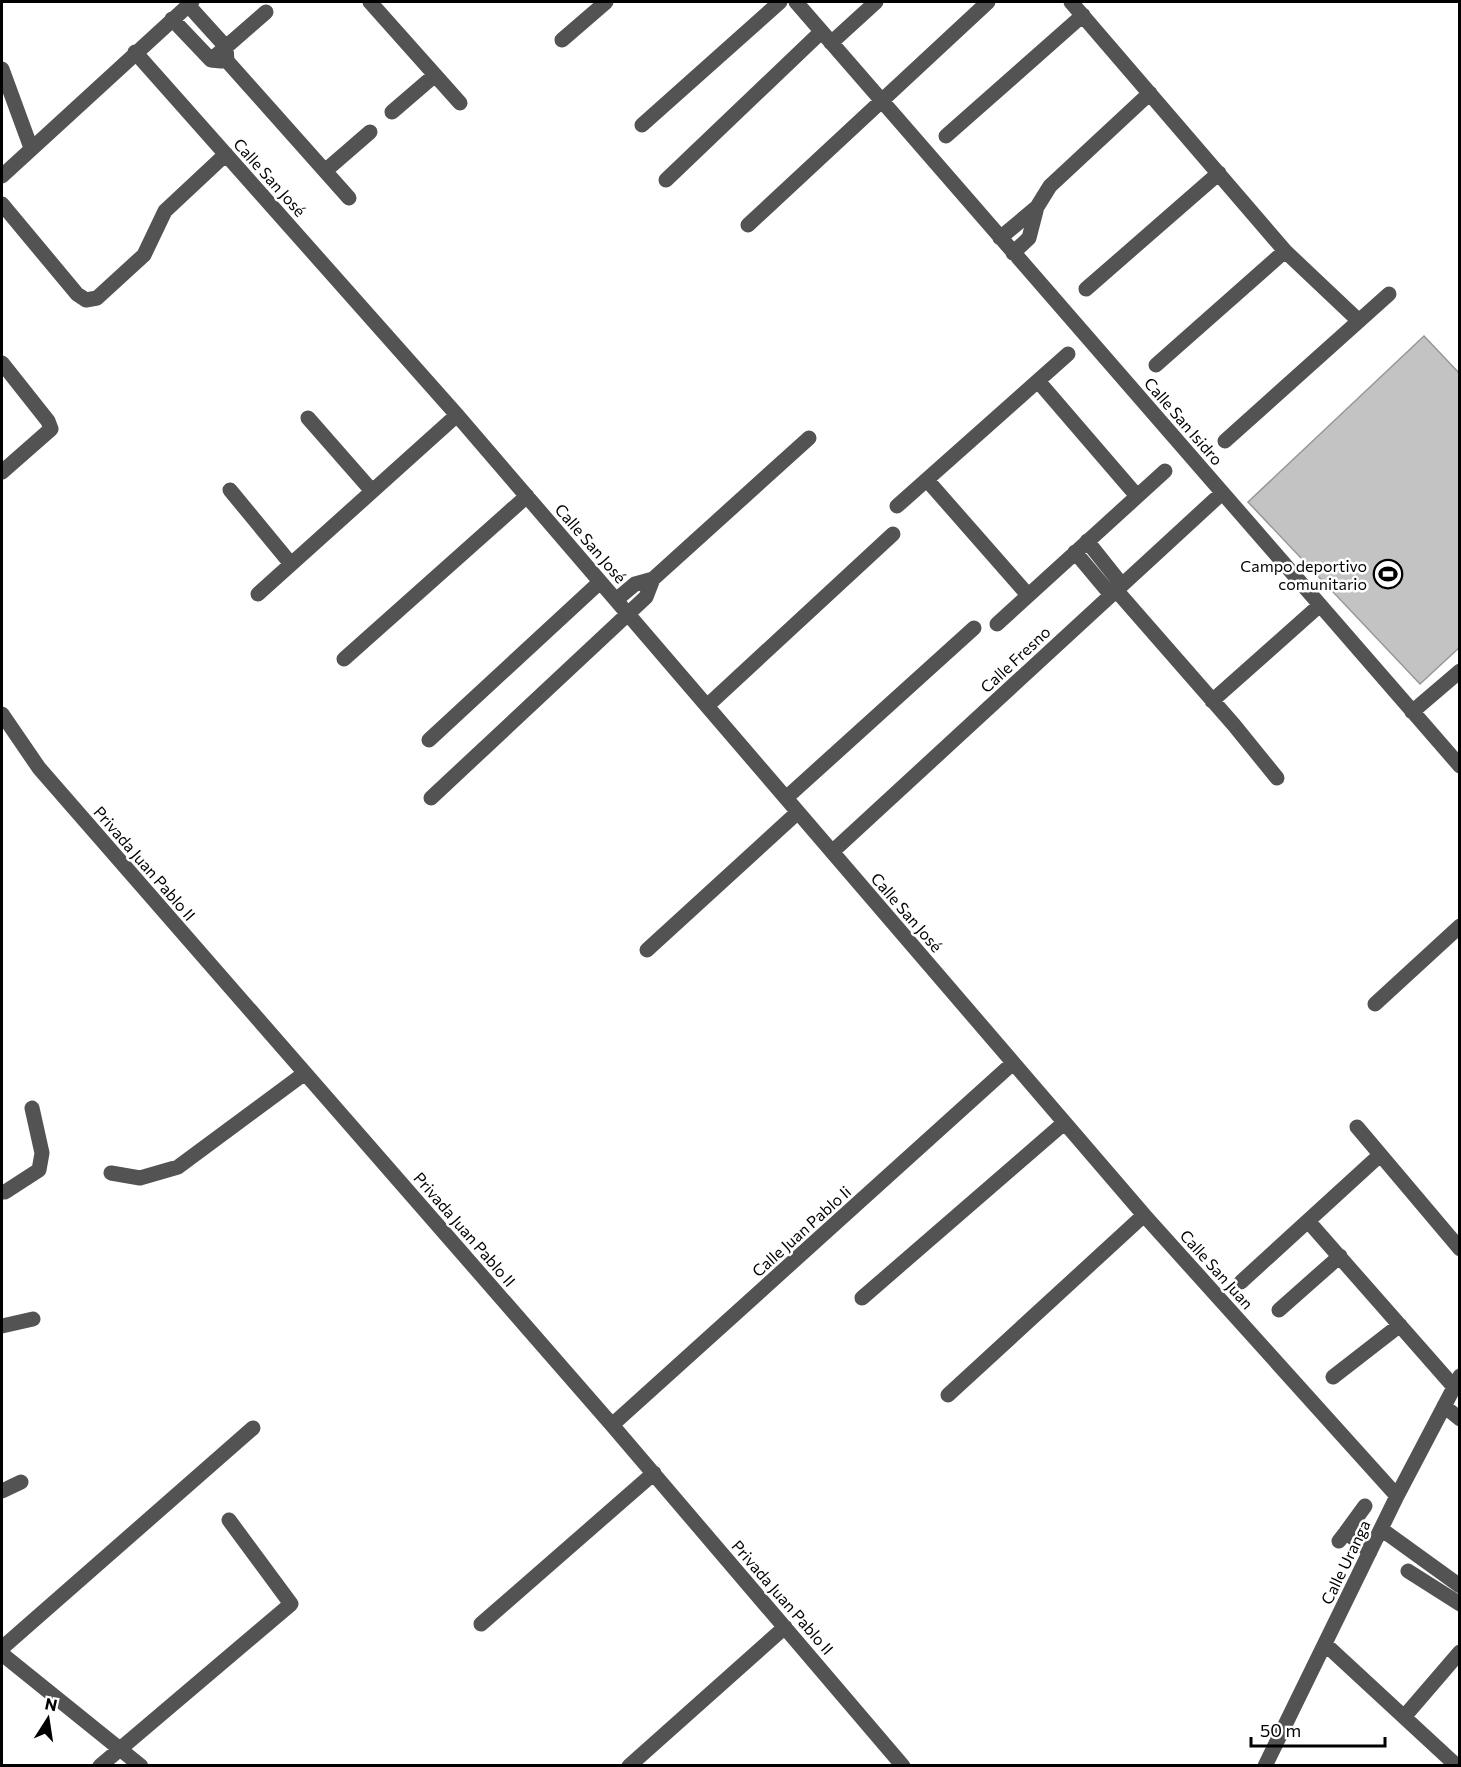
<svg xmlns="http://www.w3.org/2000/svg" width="1461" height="1767" font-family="Commissioner,sans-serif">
<rect width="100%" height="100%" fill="#fff"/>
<path fill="#c3c3c3" stroke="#979797" stroke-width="1.5" d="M1424 336 1460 374V647L1420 684 1248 502Z"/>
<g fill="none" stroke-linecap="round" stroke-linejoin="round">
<path stroke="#535353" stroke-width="15" d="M370 2 460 103
M796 2 1460 766
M1071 2 1285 251 1359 321
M188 5 226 47 227 61 349 198
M172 19 211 60 221 61
M562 40 606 2
M831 43 876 2
M135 52 457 415 1144 1215 1397 1496
M211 60 266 12
M2 69 31 148
M392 112 435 75
M642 125 780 2
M946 136 1083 15
M325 171 370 132
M2 176 192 2
M666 180 821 32
M2 204 77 294 86 300 97 298 144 255 165 211 226 154
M748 225 988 2
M1000 238 1037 207
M1013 253 1029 238 1037 207 1050 186 1150 93
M1086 289 1219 173
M2 363 48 421 51 429 2 472
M1156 365 1285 251
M1038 381 1137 496
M308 418 372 491
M1225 441 1389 294
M927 480 1028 595
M230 490 291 564
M897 506 1068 354
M1087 541 1122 585
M1075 552 1111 595
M1116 590 1234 725 1277 778
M258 594 457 415
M616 600 635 584 653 579 809 438
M997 624 1165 471
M344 659 527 496
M1212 701 1320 605
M707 706 893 534
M1412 712 1460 671
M2 714 39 768 612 1425 903 1766
M429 740 600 582
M431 798 646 597 653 579
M786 798 974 628
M832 852 1222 493
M647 950 798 812
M1375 1004 1460 926
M1357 1127 1460 1249
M111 1173 140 1178 178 1167 305 1073
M2 1192H5L39 1170 42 1153 32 1108
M1308 1221 1454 1387
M1241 1282 1380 1155
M862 1298 1064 1123
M1279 1310 1340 1256
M2 1326 33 1319
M1333 1377 1400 1325
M948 1395 1144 1215
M1444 1406 1460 1419
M612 1425 1013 1063
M2 1491 21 1482
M1381 1529 1460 1586
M1346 1532 1365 1506
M1339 1541 1346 1532 1370 1552
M1408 1571 1460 1604
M481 1624 654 1473
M1325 1644 1457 1766
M2 1648 253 1428
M2 1654 141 1766
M1404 1717 1460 1652
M100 1766 291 1604 229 1520
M629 1766 785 1627
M1265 1766 1397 1496 1460 1376"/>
</g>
<defs>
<g id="stadium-ring" transform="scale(1.5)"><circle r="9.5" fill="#fff" stroke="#000" stroke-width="1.5"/><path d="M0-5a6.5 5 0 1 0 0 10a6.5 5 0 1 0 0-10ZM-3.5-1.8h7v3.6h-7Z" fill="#000"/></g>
</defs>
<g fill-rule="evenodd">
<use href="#stadium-ring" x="1388" y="574"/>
</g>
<g text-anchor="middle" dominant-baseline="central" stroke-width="5" stroke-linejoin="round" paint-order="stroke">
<g font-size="16" fill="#000" stroke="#fff">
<text transform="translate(270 177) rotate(48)">Calle San José</text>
<text transform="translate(1184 421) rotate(49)">Calle San Isidro</text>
<text transform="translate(591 543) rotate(49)">Calle San José</text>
<text transform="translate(1015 659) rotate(-43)">Calle Fresno</text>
<text transform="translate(145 863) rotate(49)">Privada Juan Pablo II</text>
<text transform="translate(907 912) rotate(49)">Calle San José</text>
<text transform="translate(465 1229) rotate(49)">Privada Juan Pablo II</text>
<text transform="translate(801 1231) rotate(-42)">Calle Juan Pablo Ii</text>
<text transform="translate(1217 1269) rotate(48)">Calle San Juan</text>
<text transform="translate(1345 1562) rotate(-64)">Calle Uranga</text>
<text transform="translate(783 1597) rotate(49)">Privada Juan Pablo II</text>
</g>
<g font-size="16" fill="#000" stroke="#fff" text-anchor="end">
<text x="1367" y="565">Campo deportivo<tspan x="1367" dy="18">comunitario</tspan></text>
</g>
</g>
<rect width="1461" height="1767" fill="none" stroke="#000000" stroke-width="6"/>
<g transform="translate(48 1719) rotate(12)" stroke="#ffffff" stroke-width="4.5" paint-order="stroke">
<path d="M0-4.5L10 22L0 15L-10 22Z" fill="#000000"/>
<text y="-9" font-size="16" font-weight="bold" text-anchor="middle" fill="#000000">N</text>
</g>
<path d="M1251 1737v9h134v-9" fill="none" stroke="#000000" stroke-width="3"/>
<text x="1260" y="1737" font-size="18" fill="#000000" stroke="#ffffff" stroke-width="4.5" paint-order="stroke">50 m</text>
</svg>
